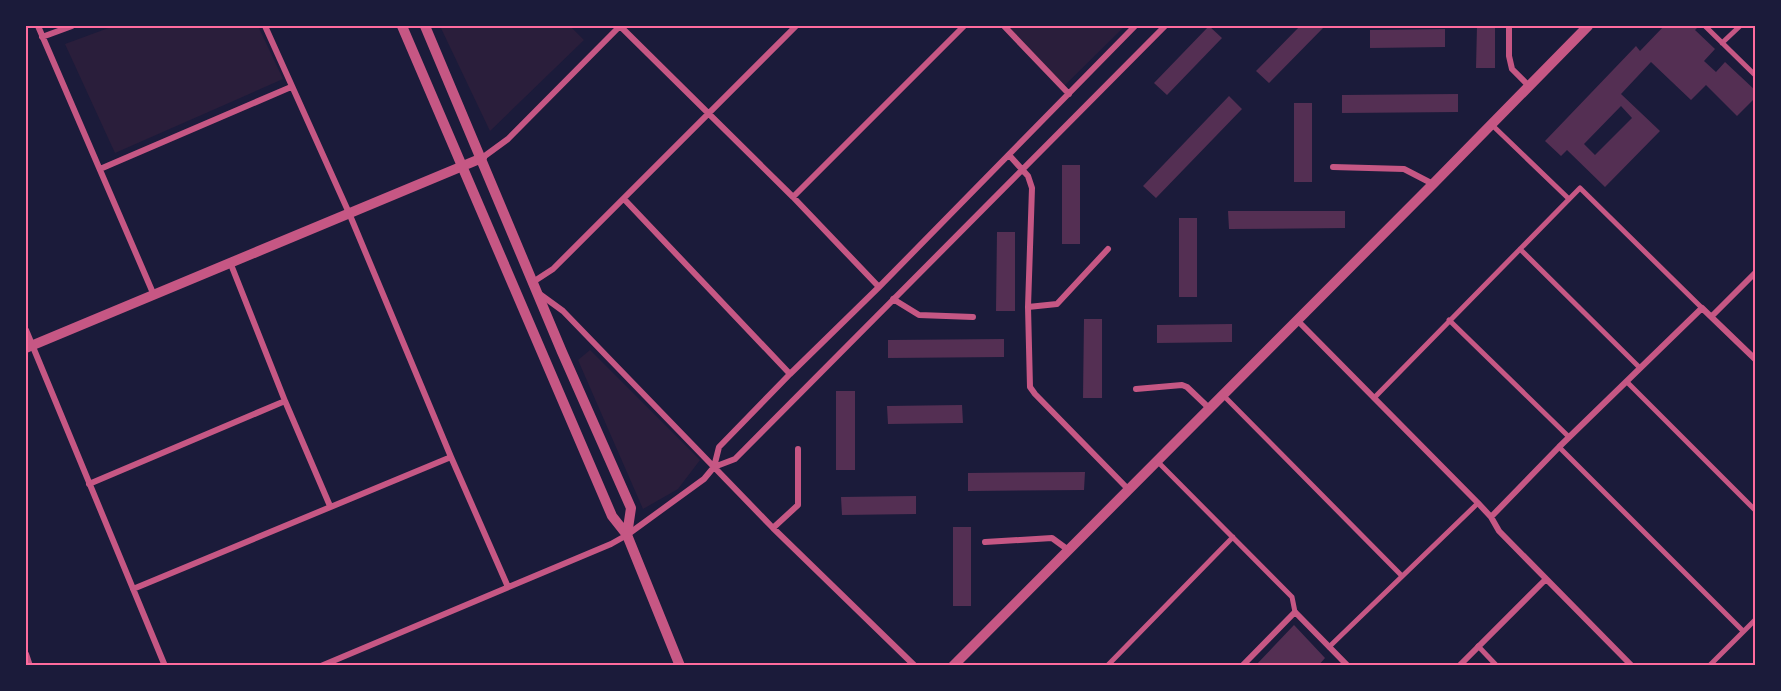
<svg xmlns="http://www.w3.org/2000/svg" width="1781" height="691" font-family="Inter,sans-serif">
<rect width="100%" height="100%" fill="#1b1b3a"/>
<path fill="#2a1e3b" d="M114 26H258L283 79 115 153 65 44Z
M440 26H570L584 40 490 131Z
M1003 26H1125L1063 87Z
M590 350 700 460 678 489 643 509 578 360Z"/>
<path fill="#542f53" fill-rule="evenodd" d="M1209 26 1222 38 1167 95 1154 83Z
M1300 26H1325L1269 83 1256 71Z
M1477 26H1495V68H1476Z
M1664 26H1681L1683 28 1685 26H1699L1695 30 1715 49 1704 61 1716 72 1725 62 1756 91V97L1737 116 1706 85 1691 100 1651 62 1621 94 1660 131 1605 187 1567 150 1561 156 1545 141 1636 46 1640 51ZM1621 106 1632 118 1595 155 1584 144Z
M1445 29V47L1370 48V30Z
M1458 94V112L1342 113V95Z
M1229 96 1242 109 1156 198 1143 186Z
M1294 103H1312V182H1294Z
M1062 165H1080V244H1062Z
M1228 211H1345V228L1229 229Z
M1179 218H1197V297H1179Z
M997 232H1015V311H996Z
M1084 319H1102V398H1083Z
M1232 324V342L1157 343V325Z
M1004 339V357L888 358V340Z
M836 391H855V470H836Z
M962 405 963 423 888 424 887 406Z
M1085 472 1084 490 968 491V473Z
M916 496V514L842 515 841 497Z
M953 527H971V606H953Z
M1294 625 1325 658 1318 666H1255Z"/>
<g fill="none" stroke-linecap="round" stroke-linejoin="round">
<path stroke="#c65784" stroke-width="5" d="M1705 26 1756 76
M1722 43 1740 26
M1491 124 1569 199
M1520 249 1640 368
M1449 320 1569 437
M1627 382 1756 511
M1223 395 1402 576
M1374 398 1580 188 1702 308
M1559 447 1743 631
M1157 461 1292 597 1295 612
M1478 646 1497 666
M1329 647 1478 503
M1107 666 1233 537
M1709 666 1756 619"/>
<path stroke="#c65784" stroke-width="6" d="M38 26 153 293
M265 26 349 213 451 457 508 587
M620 26 793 197 879 287
M1004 26 1069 94
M1509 26V56L1512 69 1529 86
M42 37 72 26
M1009 155 1028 176 1032 188 1028 307 1030 387 1035 394 1128 489
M482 158 508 139 620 26
M1333 167 1404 169 1433 184
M100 169 291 87
M793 197 964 26
M624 199 790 374
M230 262 285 401 330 506
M533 282 553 269 796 26
M541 295 563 311 773 528 915 666
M893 299 919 315 973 317
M1028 307 1057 304 1108 249
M1711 317 1756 272
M1297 320 1478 503 1491 517 1499 531 1632 666
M26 330 165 666
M1136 389 1182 385 1187 387 1209 408
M714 467 735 459 1165 26
M89 484 285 401
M1491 517 1559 447 1702 308 1756 360
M773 528 798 505V449
M985 542 1052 538 1067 549
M133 589 451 457
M26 654 30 666
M321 666 611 544 627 535 704 479 714 467 719 447 790 374 879 287 1135 26
M1242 666 1295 612 1348 666
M1459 666 1546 579"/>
<path stroke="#c65784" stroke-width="10" d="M402 26 612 516 627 535 680 666
M425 26 562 352 631 508 627 535
M26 348 482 158
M953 666 1433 184 1588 26"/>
</g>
<rect width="1781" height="691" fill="none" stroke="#1b1b3a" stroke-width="54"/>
<rect x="27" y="27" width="1727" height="637" fill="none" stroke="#ff6b9d" stroke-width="2"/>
</svg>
